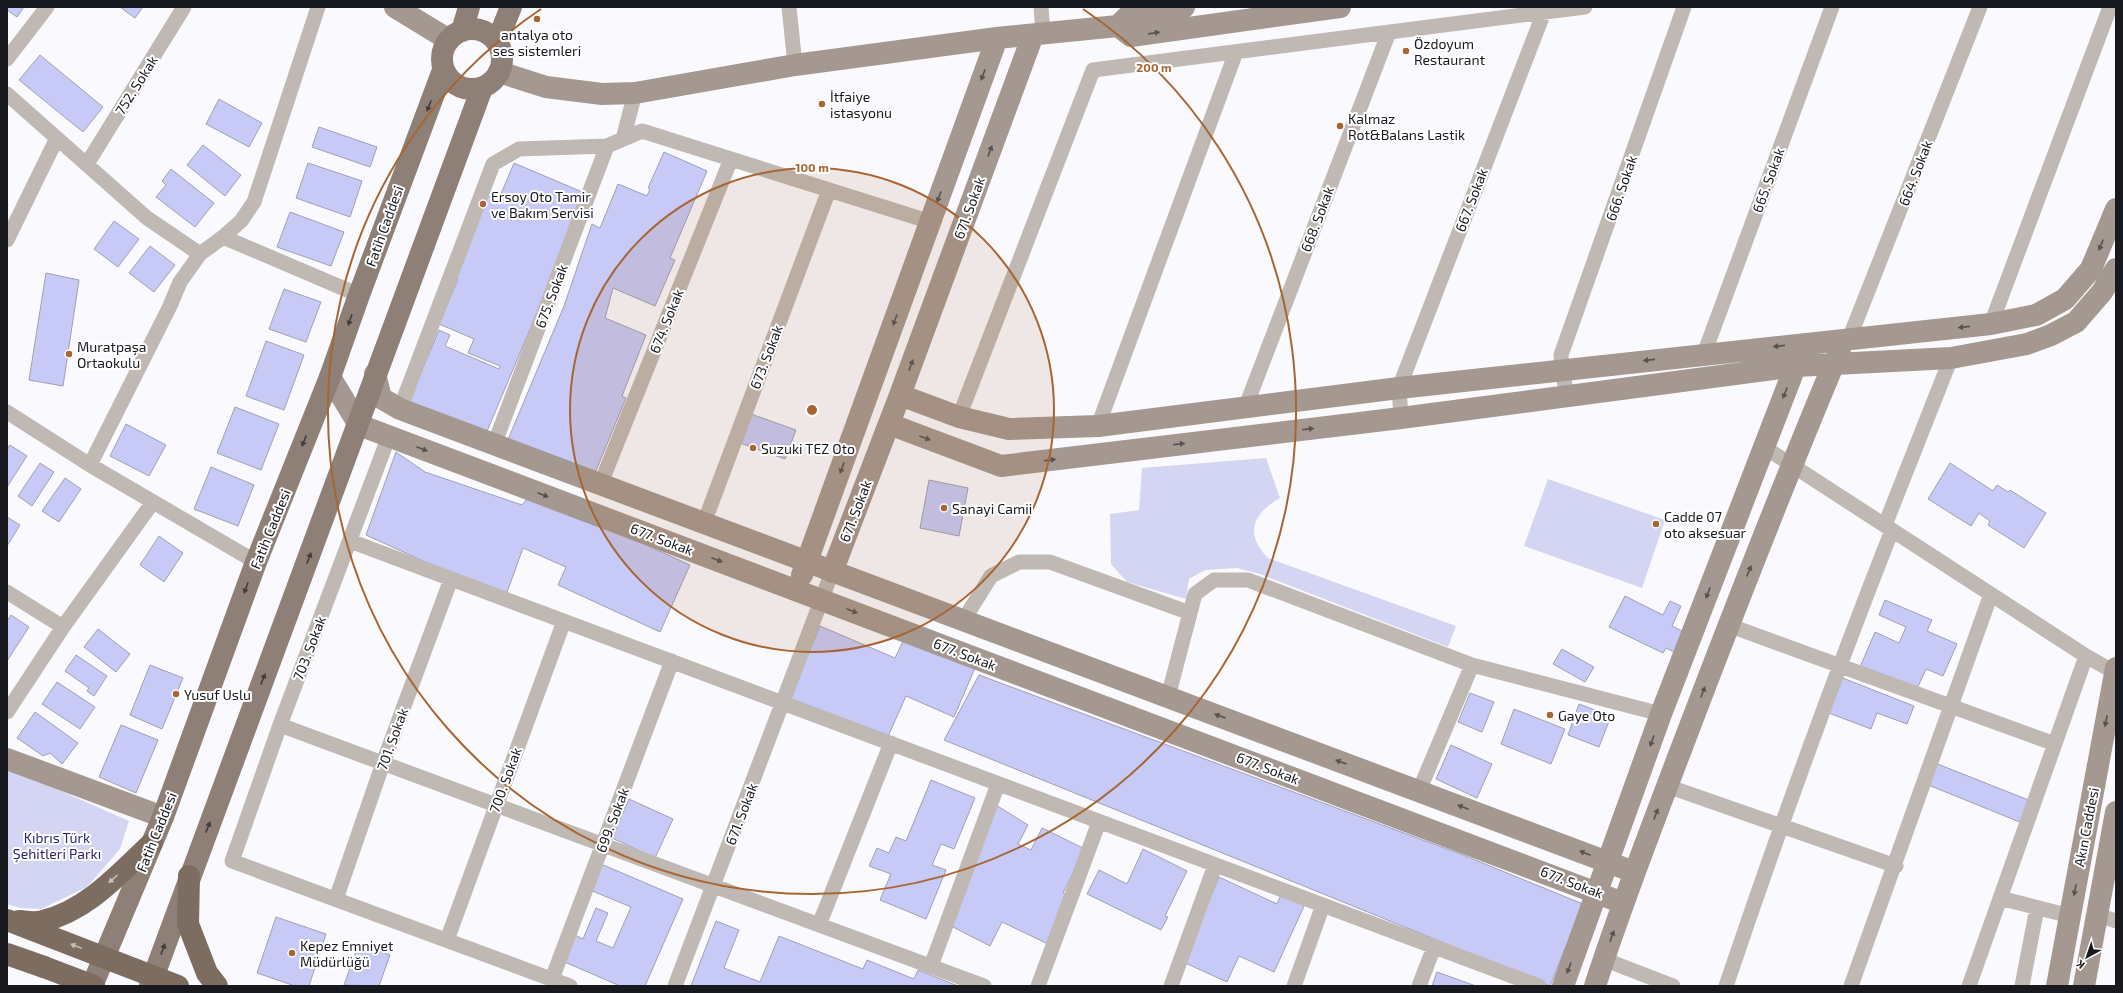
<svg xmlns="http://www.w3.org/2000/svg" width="2123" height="993" font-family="'Exo 2',sans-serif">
<rect width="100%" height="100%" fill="#fafafe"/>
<path fill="#d3d5f2" d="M1266 458 1280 498C1253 513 1244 534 1268 558L1456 626 1448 647 1260 574 1237 568 1205 570 1189 579 1186 599 1127 582 1111 564 1110 514 1139 510 1142 468Z
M1548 479 1665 520 1642 588 1524 546Z
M7 767 129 821 120 849 87 887 41 909 20 908 7 904Z"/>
<path fill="#c7c9f7" stroke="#9fa0b3" d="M7 7H24L17 17 7 10Z
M120 7H143L135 18Z
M40 55 103 107 83 132 19 80Z
M219 99 262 123 249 147 206 124Z
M319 127 377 147 370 167 312 147Z
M203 145 241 175 225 196 187 165Z
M664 152 707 171 670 258 675 260 655 306 613 288 605 318 646 335 622 396 626 398 593 478 507 442 564 306 592 224 600 228 618 184 647 196 650 189 648 188Z
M308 163 362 181 350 217 296 198Z
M514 163 587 194 485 436 408 403 439 330 450 335 445 346 499 369 500 366 468 353 474 339 439 324 458 279 454 277 488 196 498 201Z
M171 169 214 203 195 227 156 197 166 185 162 181Z
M290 212 344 232 331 266 277 247Z
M114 221 139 239 118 267 94 249Z
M150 246 175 265 154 292 129 273Z
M46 273 79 280 63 386 29 380Z
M284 289 321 302 306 342 269 329Z
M266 341 304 355 284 410 246 396Z
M235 407 279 424 261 470 217 453Z
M751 414 796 430 785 459 740 443Z
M126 424 166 445 149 476 110 456Z
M10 445 27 456 7 487V449Z
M396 452 425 472 522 505 532 493 690 565 660 632 558 585 566 567 523 548 505 598 366 535Z
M40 463 54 472 32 506 18 496Z
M1950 463 1993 491 1997 485 2008 492 2010 490 2046 513 2024 548 1988 525 1990 521 1979 513 1971 526 1928 499Z
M211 467 254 485 238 526 194 509Z
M65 478 81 489 59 522 42 511Z
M929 480 968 488 959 536 920 528Z
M7 517 20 525 7 546Z
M159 536 183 553 164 582 140 565Z
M1625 596 1663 615 1670 601 1681 606 1672 626 1690 635 1680 655 1666 648 1663 653 1609 627Z
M1885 600 1932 620 1927 631 1957 644 1943 676 1926 669 1916 691 1860 667 1875 632 1899 643 1906 627 1879 615Z
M11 615 29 627 7 661V621Z
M820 626 895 658 905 637 975 668 954 717 906 696 886 741 789 698Z
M98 629 130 654 116 672 84 647Z
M1562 649 1594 667 1585 682 1553 664Z
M76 655 107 676 94 696 87 691 89 688 65 671Z
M150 665 183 678 162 729 130 715Z
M979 675 1463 855 1583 904 1550 986 944 740Z
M1840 677 1914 706 1907 724 1877 713 1871 729 1826 712Z
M57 682 95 707 80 729 42 704Z
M1470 693 1494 702 1482 732 1458 722Z
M1579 704 1611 716 1599 747 1568 735Z
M1514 709 1565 729 1551 764 1501 744Z
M35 712 78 743 62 764 50 753 43 756 17 738Z
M121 725 158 740 136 793 99 777Z
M1451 745 1492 764 1477 798 1436 779Z
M1935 763 2031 801 2022 823 1926 784Z
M931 780 975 798 954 849 941 844 932 865 946 870 926 919 880 900 891 874 869 866 877 848 889 853 896 837 906 841Z
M629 799 673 819 655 858 612 838Z
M996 805 1028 825 1018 844 1031 850 1042 828 1085 849 1063 893 1071 897 1048 944 1002 922 990 946 951 926Z
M1143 849 1187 871 1165 916 1168 917 1161 930 1087 894 1099 870 1127 884Z
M601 864 683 899 645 986H620L560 960 571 933 583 939 596 908 608 913 596 941 613 948 631 907 590 890Z
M1219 877 1277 904 1282 893 1305 904 1274 972 1239 956 1227 982 1183 962Z
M276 917 326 934 309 986H295L257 973Z
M716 921 739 930 724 968 760 982 779 936 863 969 867 960 914 979 918 970 958 986H691Z
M359 943 390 955 379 986 344 985Z
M1437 972 1476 986H1432Z"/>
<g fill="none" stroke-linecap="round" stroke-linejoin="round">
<path stroke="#c0b8b2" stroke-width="15" d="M789 7 795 65
M1041 7 1043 34
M7 59 47 7
M7 94 147 218 200 254
M623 139 635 93
M87 164 184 7
M223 237 359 295
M7 240 57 138
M1991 324 2110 7
M1849 339 1980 7
M1704 354 1832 7
M1567 396 1562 369 1561 355 1684 7
M1246 406 1389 32
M400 409 493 164 519 149 607 146 642 131 931 222
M7 412 90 465 256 562
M959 417 1093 70 1585 7
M1401 418 1399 388 1544 12
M1098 426 1236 52
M389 436 280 725 232 861 570 986
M494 445 607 146
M1764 447 2086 656 2116 673
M90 465 170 306 180 282 200 254 223 237 241 221 254 202 318 7
M601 483 731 159
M704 523 829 190
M1885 525 1951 358
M350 541 1539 986
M7 592 63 627
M963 621 991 576 1019 562H1050L1190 613
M1728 625 2055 744
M1168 697 1195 594 1214 580H1248L1472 665 1661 714
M7 712 63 627 153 502
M280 725 984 986
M1667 786 1896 866
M1419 791 1472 665
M2000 898 2070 916
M336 899 383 763 451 579
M2098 915 2116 921
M819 925 891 743
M447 940 564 621
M1603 959 1673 986
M931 966 998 784
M552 979 672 661
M675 986 832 572
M1038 986 1099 822
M1171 986 1215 865
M1294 986 1323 905
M1419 986 1434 947
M1726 986C1778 832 1833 680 1892 530
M1851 986 1991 594
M1969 986 2086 656
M2022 986 2037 908"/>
<path stroke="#a49890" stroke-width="22" d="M395 7 449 40
M1118 26 1131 36 1340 7
M499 72 546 87 602 94 635 93 795 65 997 38 1118 26 1129 15 1184 7
M375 374 381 398 400 409 1634 872
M330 377 359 425 1623 903
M900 395 959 417 1009 429 1098 426 1399 388 1991 324 2036 315 2065 299 2091 269 2116 209
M889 424 1001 466 1401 418 1796 366 1951 358 2027 344 2051 335 2076 322 2102 292 2116 269
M832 572 900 395 1033 35
M802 575 997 38
M7 759 163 817
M1563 986 1661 714 1800 354
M1595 986C1621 905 1652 826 1682 747 1731 618 1781 490 1834 363L1840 353
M2057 986 2116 668
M2084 986 2116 812"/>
<path stroke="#8f8077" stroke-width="22" d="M442 59a30 30 0 1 1 60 0a30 30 0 1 1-60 0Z
M462 31 469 7
M497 42 511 7
M92 986 163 817 256 562 330 377 359 295 443 70
M150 986 482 88"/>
<path stroke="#7d6d61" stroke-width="22" d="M189 876 188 924 207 973 217 986
M7 920 178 986
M19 921C26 922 36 923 43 921 88 910 120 873 152 843
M7 954 44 967"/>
<path stroke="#7d6d61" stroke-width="22" d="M44 967 94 986"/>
</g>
<defs><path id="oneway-solid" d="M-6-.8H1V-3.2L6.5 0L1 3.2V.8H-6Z"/></defs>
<g fill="#575252">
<use href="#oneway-solid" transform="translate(1154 33) rotate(-8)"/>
<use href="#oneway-solid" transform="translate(983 75) rotate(110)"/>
<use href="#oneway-solid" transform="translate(990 151) rotate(-70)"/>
<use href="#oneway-solid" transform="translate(939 197) rotate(110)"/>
<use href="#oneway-solid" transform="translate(2101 245) rotate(113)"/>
<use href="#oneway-solid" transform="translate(895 320) rotate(110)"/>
<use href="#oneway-solid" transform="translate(1964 327) rotate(174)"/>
<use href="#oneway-solid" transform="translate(1779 346) rotate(174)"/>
<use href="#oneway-solid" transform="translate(1649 360) rotate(174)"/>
<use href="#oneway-solid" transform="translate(911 365) rotate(-70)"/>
<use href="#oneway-solid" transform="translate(1785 393) rotate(111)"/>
<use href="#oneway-solid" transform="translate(1308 429) rotate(-7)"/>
<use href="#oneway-solid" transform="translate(925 438) rotate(20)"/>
<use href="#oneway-solid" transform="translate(1179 444) rotate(-7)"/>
<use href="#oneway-solid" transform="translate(422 449) rotate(21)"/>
<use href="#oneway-solid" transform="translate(1050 460) rotate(-7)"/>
<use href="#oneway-solid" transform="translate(842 468) rotate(110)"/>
<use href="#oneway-solid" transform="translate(543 495) rotate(21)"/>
<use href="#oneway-solid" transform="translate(717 560) rotate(21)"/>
<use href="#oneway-solid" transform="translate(1749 571) rotate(-68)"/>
<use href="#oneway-solid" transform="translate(1708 593) rotate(111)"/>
<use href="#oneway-solid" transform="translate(852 611) rotate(21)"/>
<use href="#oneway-solid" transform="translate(1703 692) rotate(-69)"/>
<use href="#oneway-solid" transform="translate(1220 716) rotate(-160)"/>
<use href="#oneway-solid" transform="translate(2106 721) rotate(101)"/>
<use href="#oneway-solid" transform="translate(1652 741) rotate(110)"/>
<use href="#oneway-solid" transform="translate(1341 762) rotate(-160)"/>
<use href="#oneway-solid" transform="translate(1463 807) rotate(-159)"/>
<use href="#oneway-solid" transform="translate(1656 814) rotate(-69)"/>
<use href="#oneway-solid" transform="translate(1585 853) rotate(-159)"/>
<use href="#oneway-solid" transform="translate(2075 890) rotate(101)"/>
<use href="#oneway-solid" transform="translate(1612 936) rotate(-70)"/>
<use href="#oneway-solid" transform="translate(1569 968) rotate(110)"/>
</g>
<g fill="#423c3e">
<use href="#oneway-solid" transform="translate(429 106) rotate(111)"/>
<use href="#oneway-solid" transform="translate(350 320) rotate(109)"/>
<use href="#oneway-solid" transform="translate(304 441) rotate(112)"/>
<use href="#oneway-solid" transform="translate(309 558) rotate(-69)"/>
<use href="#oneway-solid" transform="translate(246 588) rotate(110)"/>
<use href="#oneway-solid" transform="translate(263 679) rotate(-69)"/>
<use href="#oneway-solid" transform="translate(208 827) rotate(-69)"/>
<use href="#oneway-solid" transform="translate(163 949) rotate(-70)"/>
</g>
<g fill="#c4bdb8">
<use href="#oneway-solid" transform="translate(113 879) rotate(138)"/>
<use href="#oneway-solid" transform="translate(76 946) rotate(-159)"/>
</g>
<circle cx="812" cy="410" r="242" fill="#a76532" fill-opacity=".12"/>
<g fill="none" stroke="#a76532" stroke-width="2">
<circle cx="812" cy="410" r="242"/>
<path d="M1083 9A484 484 0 1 1 541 9"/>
</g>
<g fill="#a76532" stroke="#fff" stroke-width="1.5">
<circle cx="537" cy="19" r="4"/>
<circle cx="1406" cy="51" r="4"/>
<circle cx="822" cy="104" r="4"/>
<circle cx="1340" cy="126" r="4"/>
<circle cx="483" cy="204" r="4"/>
<circle cx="69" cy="354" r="4"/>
<circle cx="753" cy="448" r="4"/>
<circle cx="944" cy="508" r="4"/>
<circle cx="1656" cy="524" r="4"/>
<circle cx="176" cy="694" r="4"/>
<circle cx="1550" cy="715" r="4"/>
<circle cx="292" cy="953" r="4"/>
</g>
<g text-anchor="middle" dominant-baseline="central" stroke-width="4" stroke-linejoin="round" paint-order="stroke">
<g font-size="14" fill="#18181f" stroke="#fff" text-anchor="start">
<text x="537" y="34" text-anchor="middle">antalya oto<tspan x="537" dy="16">ses sistemleri</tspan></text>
<text x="1414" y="43">Özdoyum<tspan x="1414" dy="16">Restaurant</tspan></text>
<text x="830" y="96">İtfaiye<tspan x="830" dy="16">istasyonu</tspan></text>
<text x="1348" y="118">Kalmaz<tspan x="1348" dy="16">Rot&amp;Balans Lastik</tspan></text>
<text x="491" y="196">Ersoy Oto Tamir<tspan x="491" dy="16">ve Bakım Servisi</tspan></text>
<text x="77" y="346">Muratpaşa<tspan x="77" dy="16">Ortaokulu</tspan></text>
<text x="761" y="448">Suzuki TEZ Oto</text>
<text x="952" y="508">Sanayi Camii</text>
<text x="1664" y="516">Cadde 07<tspan x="1664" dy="16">oto aksesuar</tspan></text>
<text x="184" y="694">Yusuf Uslu</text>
<text x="1558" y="715">Gaye Oto</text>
<text x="300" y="945">Kepez Emniyet<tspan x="300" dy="16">Müdürlüğü</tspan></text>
</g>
<g font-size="14" fill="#18181f" stroke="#fff">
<text transform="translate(136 85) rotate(-58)">752. Sokak</text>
<text transform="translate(1915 173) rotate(-69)">664. Sokak</text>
<text transform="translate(1768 180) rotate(-70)">665. Sokak</text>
<text transform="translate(1621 188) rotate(-71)">666. Sokak</text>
<text transform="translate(1471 200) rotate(-69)">667. Sokak</text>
<text transform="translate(969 208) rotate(-70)">671. Sokak</text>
<text transform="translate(1317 219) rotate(-69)">668. Sokak</text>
<text transform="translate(384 226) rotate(-70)">Fatih Caddesi</text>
<text transform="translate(551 296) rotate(-69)">675. Sokak</text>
<text transform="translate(666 321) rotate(-68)">674. Sokak</text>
<text transform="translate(766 357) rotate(-69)">673. Sokak</text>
<text transform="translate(855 511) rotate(-69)">671. Sokak</text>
<text transform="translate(270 529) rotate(-68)">Fatih Caddesi</text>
<text transform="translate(662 539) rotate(21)">677. Sokak</text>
<text transform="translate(309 648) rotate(-69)">703. Sokak</text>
<text transform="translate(965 654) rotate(21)">677. Sokak</text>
<text transform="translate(392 739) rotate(-70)">701. Sokak</text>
<text transform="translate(1268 768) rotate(21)">677. Sokak</text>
<text transform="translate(505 780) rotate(-70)">700. Sokak</text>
<text transform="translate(741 814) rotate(-69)">671. Sokak</text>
<text transform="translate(612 820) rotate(-69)">699. Sokak</text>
<text transform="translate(2086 827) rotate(-79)">Akın Caddesi</text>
<text transform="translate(156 832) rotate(-68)">Fatih Caddesi</text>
<text transform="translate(1572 882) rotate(21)">677. Sokak</text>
</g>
<g font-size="14" fill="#2e2275" stroke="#fff">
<text x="57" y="837">Kıbrıs Türk<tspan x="57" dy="16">Şehitleri Parkı</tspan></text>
</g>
</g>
<circle cx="812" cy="410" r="6" fill="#a76532" stroke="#fff" stroke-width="2"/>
<g font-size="12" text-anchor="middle" font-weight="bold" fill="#a76532" stroke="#fff" stroke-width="4" stroke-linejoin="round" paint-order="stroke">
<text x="1154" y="72">200 m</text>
<text x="812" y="172">100 m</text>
</g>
<rect width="2123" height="993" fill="none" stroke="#18181f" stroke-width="16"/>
<g transform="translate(2087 957) rotate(220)" stroke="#ffffff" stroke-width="3" paint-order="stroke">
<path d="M0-3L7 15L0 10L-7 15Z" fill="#18181f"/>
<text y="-6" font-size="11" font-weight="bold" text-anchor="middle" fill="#18181f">K</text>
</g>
</svg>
